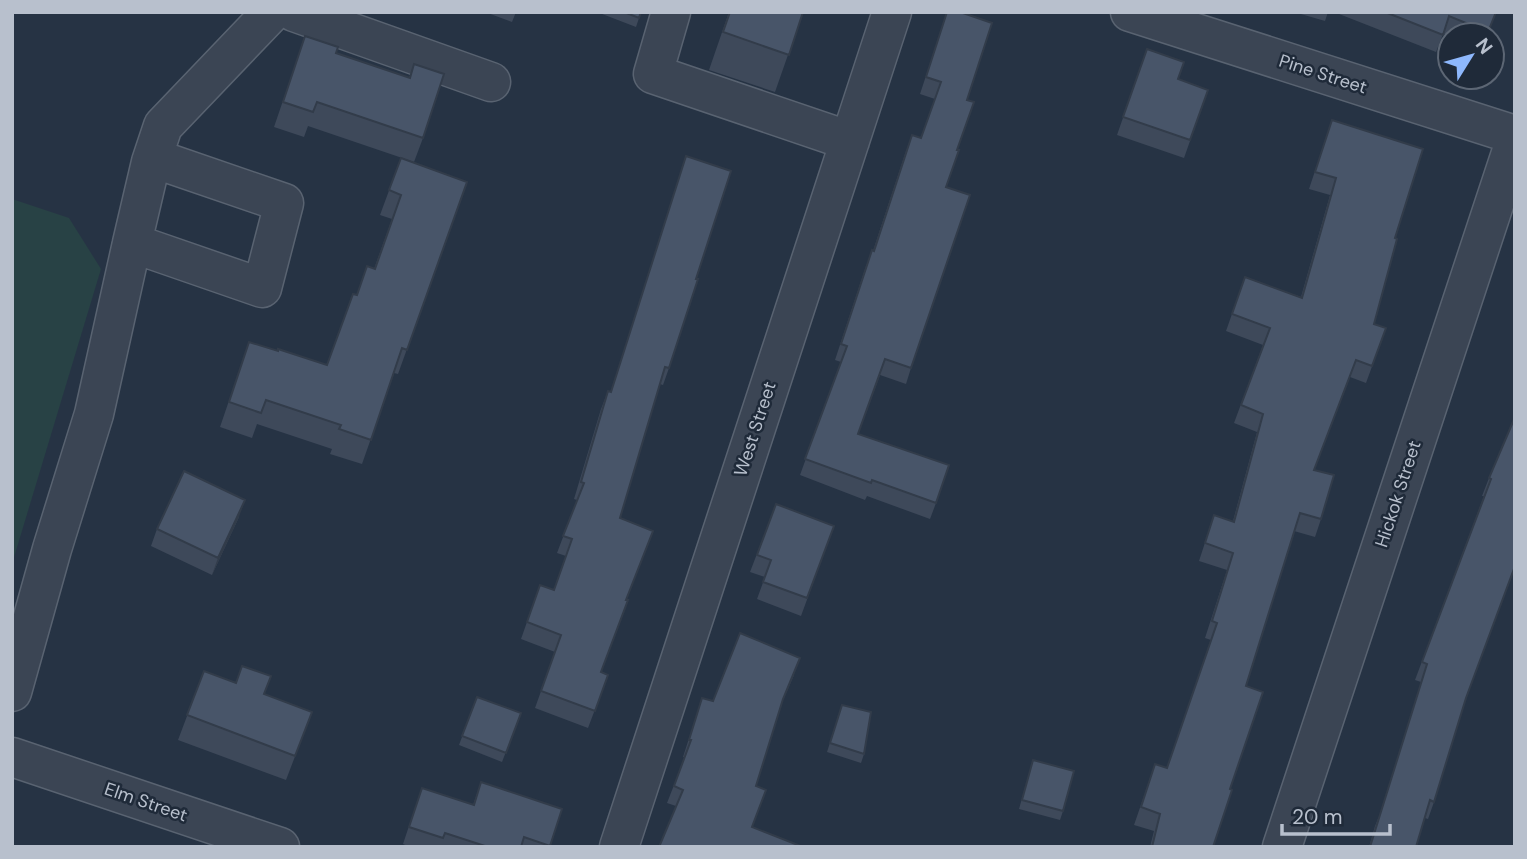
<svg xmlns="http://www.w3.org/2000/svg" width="1527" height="859" font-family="'DM Sans',sans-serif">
<rect width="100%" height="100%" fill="#263344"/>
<path fill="#284245" d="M12 199 69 218 101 269 12 564Z"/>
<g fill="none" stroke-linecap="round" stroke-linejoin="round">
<g stroke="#596371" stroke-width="41">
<path id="minor" d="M294 12 491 82
M671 12 653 74 850 141
M1130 12 1515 135
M132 243 262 288 284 203 153 158
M12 692 52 549 94 414 132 243 151 162 163 126 272 12
M12 757 280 847
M619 847 892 12
M1282 847 1515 141"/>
</g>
<use href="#minor" stroke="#3b4554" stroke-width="38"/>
</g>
<path fill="#3e495a" d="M485 12H516L512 22Z
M597 12H641L636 27Z
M729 12H803L775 92 709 70Z
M947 12 967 100 957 150 946 187 911 368 906 384 880 375 858 434 936 503 930 519 867 496 865 500 800 475 841 362 835 360 866 266 873 251 906 151 912 135 921 138 935 99 920 94Z
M1294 12H1328L1325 21Z
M1334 12H1496L1487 35H1450V36L1443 34 1436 52Z
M305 36 336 53 409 78 414 64 423 138 414 162 308 126 304 137 274 127Z
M1147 49 1178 79 1208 90 1184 158 1117 135Z
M1332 120 1395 238 1374 324 1386 328 1366 383 1350 377 1314 470 1321 519 1315 537 1294 531 1246 686 1230 789 1213 847H1150L1154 831 1134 825 1155 764 1167 768 1211 640 1205 638 1227 570 1199 561 1214 515 1233 521 1257 432 1234 423 1263 345 1226 331 1245 277 1301 297 1330 195 1309 189Z
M686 156 696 279 669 368 663 385 660 384 620 518 626 600 601 672 608 675 588 728 535 708 555 652 521 639 540 585 554 590 566 556 557 553 577 500 574 499 601 409 608 391 611 392Z
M401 158 467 182 398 374 394 373 362 464 330 454 332 449 257 424 252 438 220 427 249 342 277 351 327 365 357 295 374 269 392 219 380 215Z
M1515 417 1500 604 1466 698 1434 802 1428 819 1425 818 1416 847H1369L1375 826 1382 809 1421 682 1415 680 1484 496H1482L1489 478Z
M776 504 834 526 801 616 757 599 765 577 750 572Z
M239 517 212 575 151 546 157 529Z
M204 671 312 712 286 780 178 740Z
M794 675 780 707 676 806 667 803 685 757H683L702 698 713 701Z
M477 697 521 713 502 762 459 745Z
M839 714 864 754 861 763 827 752Z
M1033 760 1063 811 1060 820 1019 809Z
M481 782 562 809 550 847H410L403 844 416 805H473Z"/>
<path fill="#323c4a" d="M245 500 239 517 212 575 218 558Z"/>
<path fill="#485569" stroke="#323c4a" stroke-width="2" d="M624 12H641L639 18Z
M730 12H803L789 55 723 32Z
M947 12H960L992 23 967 100 974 102 957 150H959L946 187 970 195 911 368 885 359 858 434 949 465 936 503 872 480 871 483 805 459 847 346 841 344 872 250 874 251 912 135 921 138 941 82 926 77Z
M1385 12H1496L1488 32 1449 16 1443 35Z
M305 36 338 47 336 53 410 78 414 64 444 74 423 138 317 102 313 112 283 102Z
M1147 49 1184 62 1178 79 1208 90 1190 140 1123 117Z
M1332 120 1423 149 1395 238 1397 239 1374 324 1386 328 1372 366 1356 360 1314 470 1334 475 1321 519 1300 513 1246 686 1263 692 1230 789 1232 790 1213 847H1152L1160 814 1141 807 1155 764 1167 768 1217 623 1212 621 1233 553 1205 543 1214 515 1234 522 1263 414 1241 405 1270 328 1232 314 1245 277 1302 298 1336 178 1315 172Z
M686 156 731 171 696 279H698L669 368 665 367 620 518 653 531 626 600H628L601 672 608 675 595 711 541 691 561 635 527 622 540 585 554 590 572 539 563 536 584 483 581 482 608 391 611 392Z
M401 158 467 182 407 350 402 348 371 440 339 429 341 425 266 400 261 413 229 402 249 342 278 351V349L327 365 353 294 357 295 367 266 375 269 401 195 389 190Z
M1515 417V566L1466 698 1434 802 1430 800 1416 847H1370L1427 664 1422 662 1491 479 1489 478Z
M184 471 245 500 218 558 157 529Z
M776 504 834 526 807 598 763 582 771 560 757 555Z
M740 633 800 658 783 699 756 786 766 790 752 827 803 847H659L683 790 674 786 691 740H689L702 698 713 701Z
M242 666 271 676 264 694 312 712 295 756 187 715 204 671 236 683Z
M477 697 521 713 506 753 462 736Z
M842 705 871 712 864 754 830 743Z
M1033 760 1074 771 1063 811 1022 800Z
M481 782 562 809 550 846 524 837 521 847H488L445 833 443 838 409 827 422 788 474 805Z"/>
<g text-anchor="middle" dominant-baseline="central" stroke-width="5" stroke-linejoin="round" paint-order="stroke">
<g font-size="18" fill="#b8c0cd" stroke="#1f2a39">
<text transform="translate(1323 74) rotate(18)">Pine Street</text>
<text transform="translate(755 429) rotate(-72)">West Street</text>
<text transform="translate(1398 494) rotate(-72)">Hickok Street</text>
<text transform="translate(146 802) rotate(19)">Elm Street</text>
</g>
</g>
<rect width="1527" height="859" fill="none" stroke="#b8c0cd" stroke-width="28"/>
<g transform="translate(1471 56) rotate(53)"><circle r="33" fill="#1f2a39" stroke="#5c6674" stroke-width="2"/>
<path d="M0-5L12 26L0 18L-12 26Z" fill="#8eb8fd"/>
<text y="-10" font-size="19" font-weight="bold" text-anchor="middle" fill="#b8c0cd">N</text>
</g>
<path d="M1282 824v10h108v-10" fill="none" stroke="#b8c0cd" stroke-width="3.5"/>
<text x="1292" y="824" font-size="21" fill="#b8c0cd" stroke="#1f2a39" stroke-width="5" paint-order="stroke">20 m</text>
</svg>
